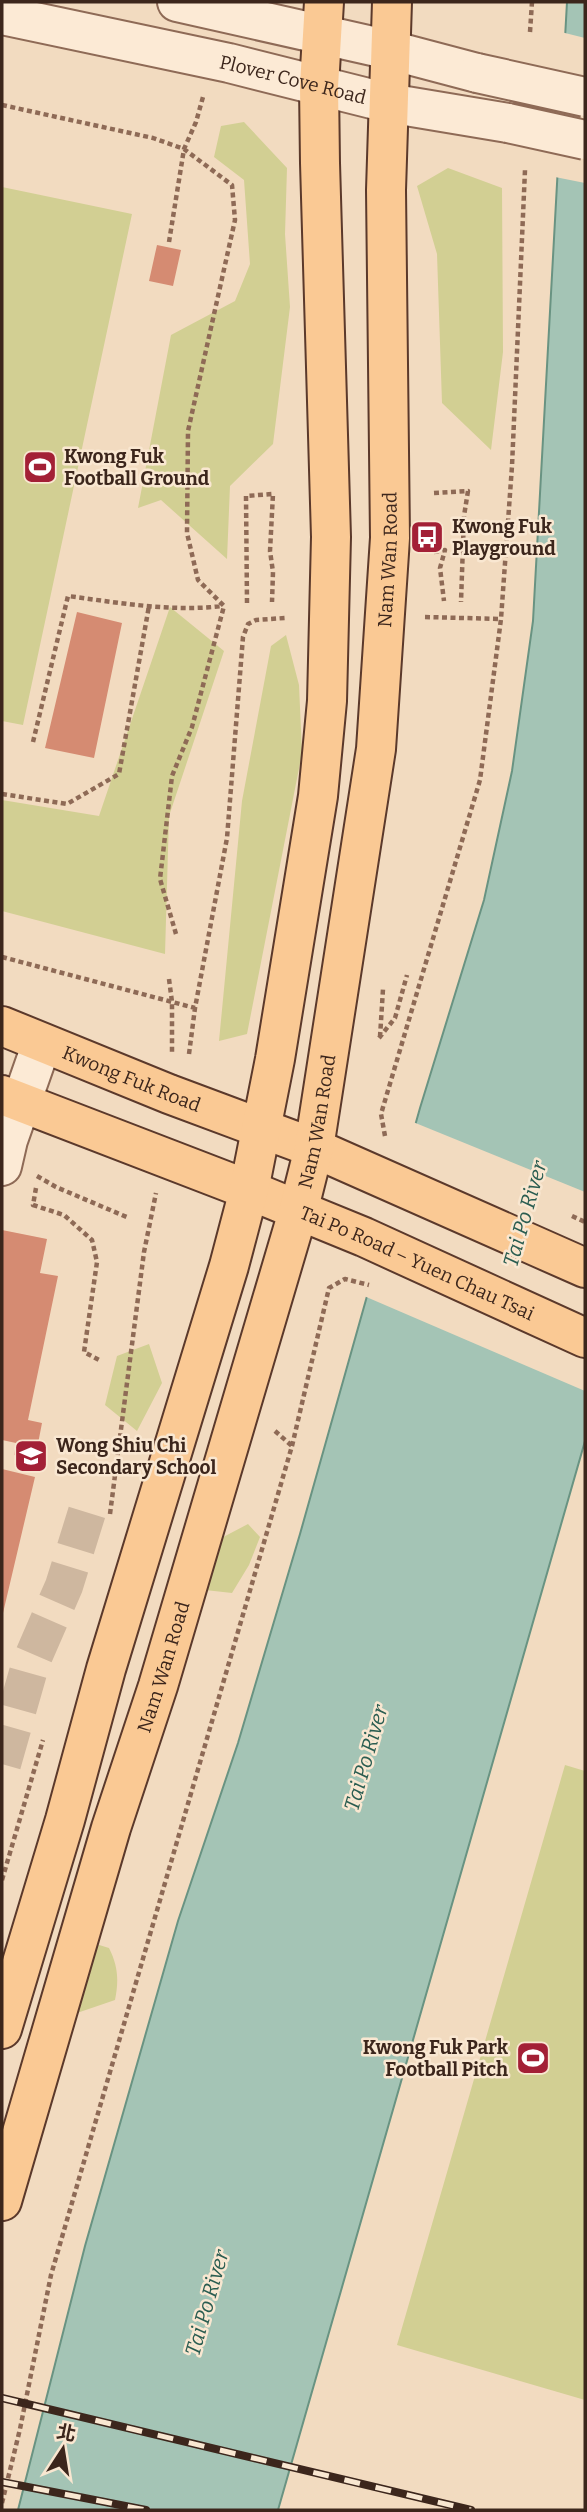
<svg xmlns="http://www.w3.org/2000/svg" width="587" height="2512" font-family="Bitter,'Noto Sans TC',serif">
<rect width="100%" height="100%" fill="#f2dbc0"/>
<path fill="#d2cf93" d="M244 122 287 168 285 234 290 307 273 444 230 486 227 559 161 500 138 508 171 335 235 301 250 264 244 180 214 157 221 126Z
M448 168 502 188 503 352 491 450 442 403 437 254 417 186Z
M2 187 132 214 23 725 2 721Z
M170 607 224 651 169 816 165 954 2 911V800L99 816Z
M286 635 299 685 302 753 247 1034 219 1041 242 801 271 646Z
M149 1344 162 1383 137 1431 105 1405 117 1356Z
M248 1524 260 1537 249 1565 232 1593 205 1590 210 1544Z
M565 1765 585 1771V2400L397 2345Z
M96 1944 109 1948C118 1966 119 1980 115 2000L77 2013Z"/>
<path fill="#a4c4b5" stroke="#699382" stroke-width="2" d="M567 2H585V1441L278 2510H18L85 2246 178 1921 238 1743 300 1534 420 1108 484 900 512 771 533 621Z"/>
<path fill="#f2dbc0" d="M561 32 585 38V183L555 177Z
M413 1122 585 1192V1391L364 1296Z"/>
<path fill="#d58b72" d="M157 245 181 250 173 286 149 281Z
M77 612 122 623 94 758 45 748Z
M2 1230 47 1239 40 1273 58 1276 28 1420 42 1423 35 1459 14 1455 16 1443 2 1440Z
M2 1469 35 1477 3 1613H2Z"/>
<g fill="none" stroke-linecap="round" stroke-linejoin="round">
<path stroke="#ceb79f" stroke-width="38" stroke-dasharray="38 19" stroke-linecap="butt" d="M2 1764 31 1662 64 1586 87 1512"/>
<g stroke="#8e6a56" stroke-width="42">
<g id="minor">
<path d="M177 2 390 50 477 73"/>
<path id="s1" d="M2 15 229 63 388 103 508 123"/>
<path d="M2 1166 8 1140 42 1043"/>
</g>
</g>
<g stroke="#5b392b" stroke-width="42">
<g id="major">
<path id="s2" d="M2 1026 169 1094 314 1148 585 1268"/>
<path id="s3" d="M2 1095 249 1190 364 1237 585 1338"/>
<path d="M2 2029 65 1820 106 1669 229 1266 249 1190 275 1059 318 796 327 701 331 537 320 163 319 86 324 2"/>
<path id="s4" d="M2 2201 111 1828 158 1686 298 1212 314 1148 376 749 390 538 386 190 392 2"/>
</g>
</g>
<path stroke="#8e6a56" stroke-width="4.5" stroke-dasharray="5 3.5" stroke-linecap="butt" d="M530 32 532 2
M2 105 153 138 184 149 232 185 235 220 188 431 187 533 198 580 224 606
M169 242 184 149 196 122 203 97
M434 493 468 491 464 516 461 602
M434 552 445 550 440 568 444 601
M247 603 246 496 273 494 270 551 273 572 272 602
M425 617 501 619
M33 742 68 596C120 603 172 612 223 606
M2 794 67 804 119 774 149 606
M176 934 160 879 172 776 192 727 224 606
M2 957 195 1008
M169 979 172 1002V1052
M380 1037 383 989
M379 1038 395 1018 407 975
M189 1054 195 1008 227 838 243 637 248 624 256 620 285 618
M385 1136 381 1114 480 780 501 619 512 466 525 170
M37 1176 56 1187 129 1218
M36 1188 33 1205 64 1215 92 1240 97 1262 84 1352 101 1361
M572 1216 585 1222
M275 1431 292 1446
M110 1514 144 1252 156 1193
M2 1880 43 1740
M2 2503 20 2429 51 2275 292 1446 329 1288 345 1279 369 1285"/>
<use href="#minor" stroke="#fcead5" stroke-width="38"/>
<use href="#major" stroke="#fac994" stroke-width="38"/>
<g stroke="#3c261c" stroke-width="8">
<path id="rail" d="M2 2398 471 2510
M2 2482 146 2510"/>
</g>
<use href="#rail" stroke="#f9e7d1" stroke-width="5" stroke-dasharray="16" stroke-linecap="butt"/>
<g stroke="#8e6a56" stroke-width="42" stroke-linecap="butt">
<path id="minor-bridge" d="M477 73 585 97
M508 123 585 140"/>
</g>
<use href="#minor-bridge" stroke="#fcead5" stroke-width="38"/>
</g>
<defs>
<g id="stadium-square" transform="scale(1.75)"><rect x="-9" y="-9" width="18" height="18" rx="4" fill="#a32036" stroke="#f9e7d1"/><path d="M0-5a6.5 5 0 1 0 0 10a6.5 5 0 1 0 0-10ZM-3.5-1.8h7v3.6h-7Z" fill="#fff"/></g>
<g id="bus-square" transform="scale(1.75)"><rect x="-9" y="-9" width="18" height="18" rx="4" fill="#a32036" stroke="#f9e7d1"/><path d="M-5-6H5V4H4V6H2V4H-2V6H-4V4H-5ZM-3.5-4V0h7V-4ZM-3.5 1.2v1.5H-2V1.2ZM2 1.2v1.5H3.5V1.2Z" fill="#fff"/></g>
<g id="school-square" transform="scale(1.75)"><rect x="-9" y="-9" width="18" height="18" rx="4" fill="#a32036" stroke="#f9e7d1"/><path d="M0-5L7-2L0 1L-7-2ZM-4 1L0 2.5L4 1V4Q0 6-4 4Z" fill="#fff"/></g>
</defs>
<g fill-rule="evenodd">
<use href="#stadium-square" x="40" y="467"/>
<use href="#bus-square" x="427" y="537"/>
<use href="#school-square" x="31" y="1456"/>
<use href="#stadium-square" x="533" y="2058"/>
</g>
<g text-anchor="middle" dominant-baseline="central" stroke-width="5" stroke-linejoin="round" paint-order="stroke">
<g font-size="19" fill="#3c261c" stroke="#f9e7d1">
<text stroke="none"><textPath href="#s1" startOffset="298">Plover Cove Road</textPath></text>
<text stroke="none"><textPath href="#s4" startOffset="1692">Nam Wan Road</textPath></text>
<text stroke="none"><textPath href="#s2" startOffset="140">Kwong Fuk Road</textPath></text>
<text stroke="none"><textPath href="#s4" startOffset="1125">Nam Wan Road</textPath></text>
<text stroke="none"><textPath href="#s3" startOffset="448">Tai Po Road – Yuen Chau Tsai</textPath></text>
<text stroke="none"><textPath href="#s4" startOffset="558">Nam Wan Road</textPath></text>
</g>
<g font-size="19" font-weight="bold" fill="#3c261c" stroke="#f9e7d1" text-anchor="start">
<text x="64" y="456">Kwong Fuk<tspan x="64" dy="22">Football Ground</tspan></text>
<text x="452" y="526">Kwong Fuk<tspan x="452" dy="22">Playground</tspan></text>
<text x="56" y="1445">Wong Shiu Chi<tspan x="56" dy="22">Secondary School</tspan></text>
<text x="508" y="2047" text-anchor="end">Kwong Fuk Park<tspan x="508" dy="22">Football Pitch</tspan></text>
</g>
<g font-size="21" font-style="italic" fill="#2a5d51" stroke="#f9e7d1">
<text transform="translate(525 1214) rotate(-74)">Tai Po River</text>
<text transform="translate(366 1758) rotate(-74)">Tai Po River</text>
<text transform="translate(207 2303) rotate(-74)">Tai Po River</text>
</g>
</g>
<rect width="587" height="2512" fill="none" stroke="#3c261c" stroke-width="7"/>
<g transform="translate(63 2449) rotate(12)" stroke="#f9e7d1" stroke-width="5" paint-order="stroke">
<path d="M0-5L12 26L0 18L-12 26Z" fill="#3c261c"/>
<text y="-10" font-size="19" font-weight="bold" text-anchor="middle" fill="#3c261c">北</text>
</g>
</svg>
